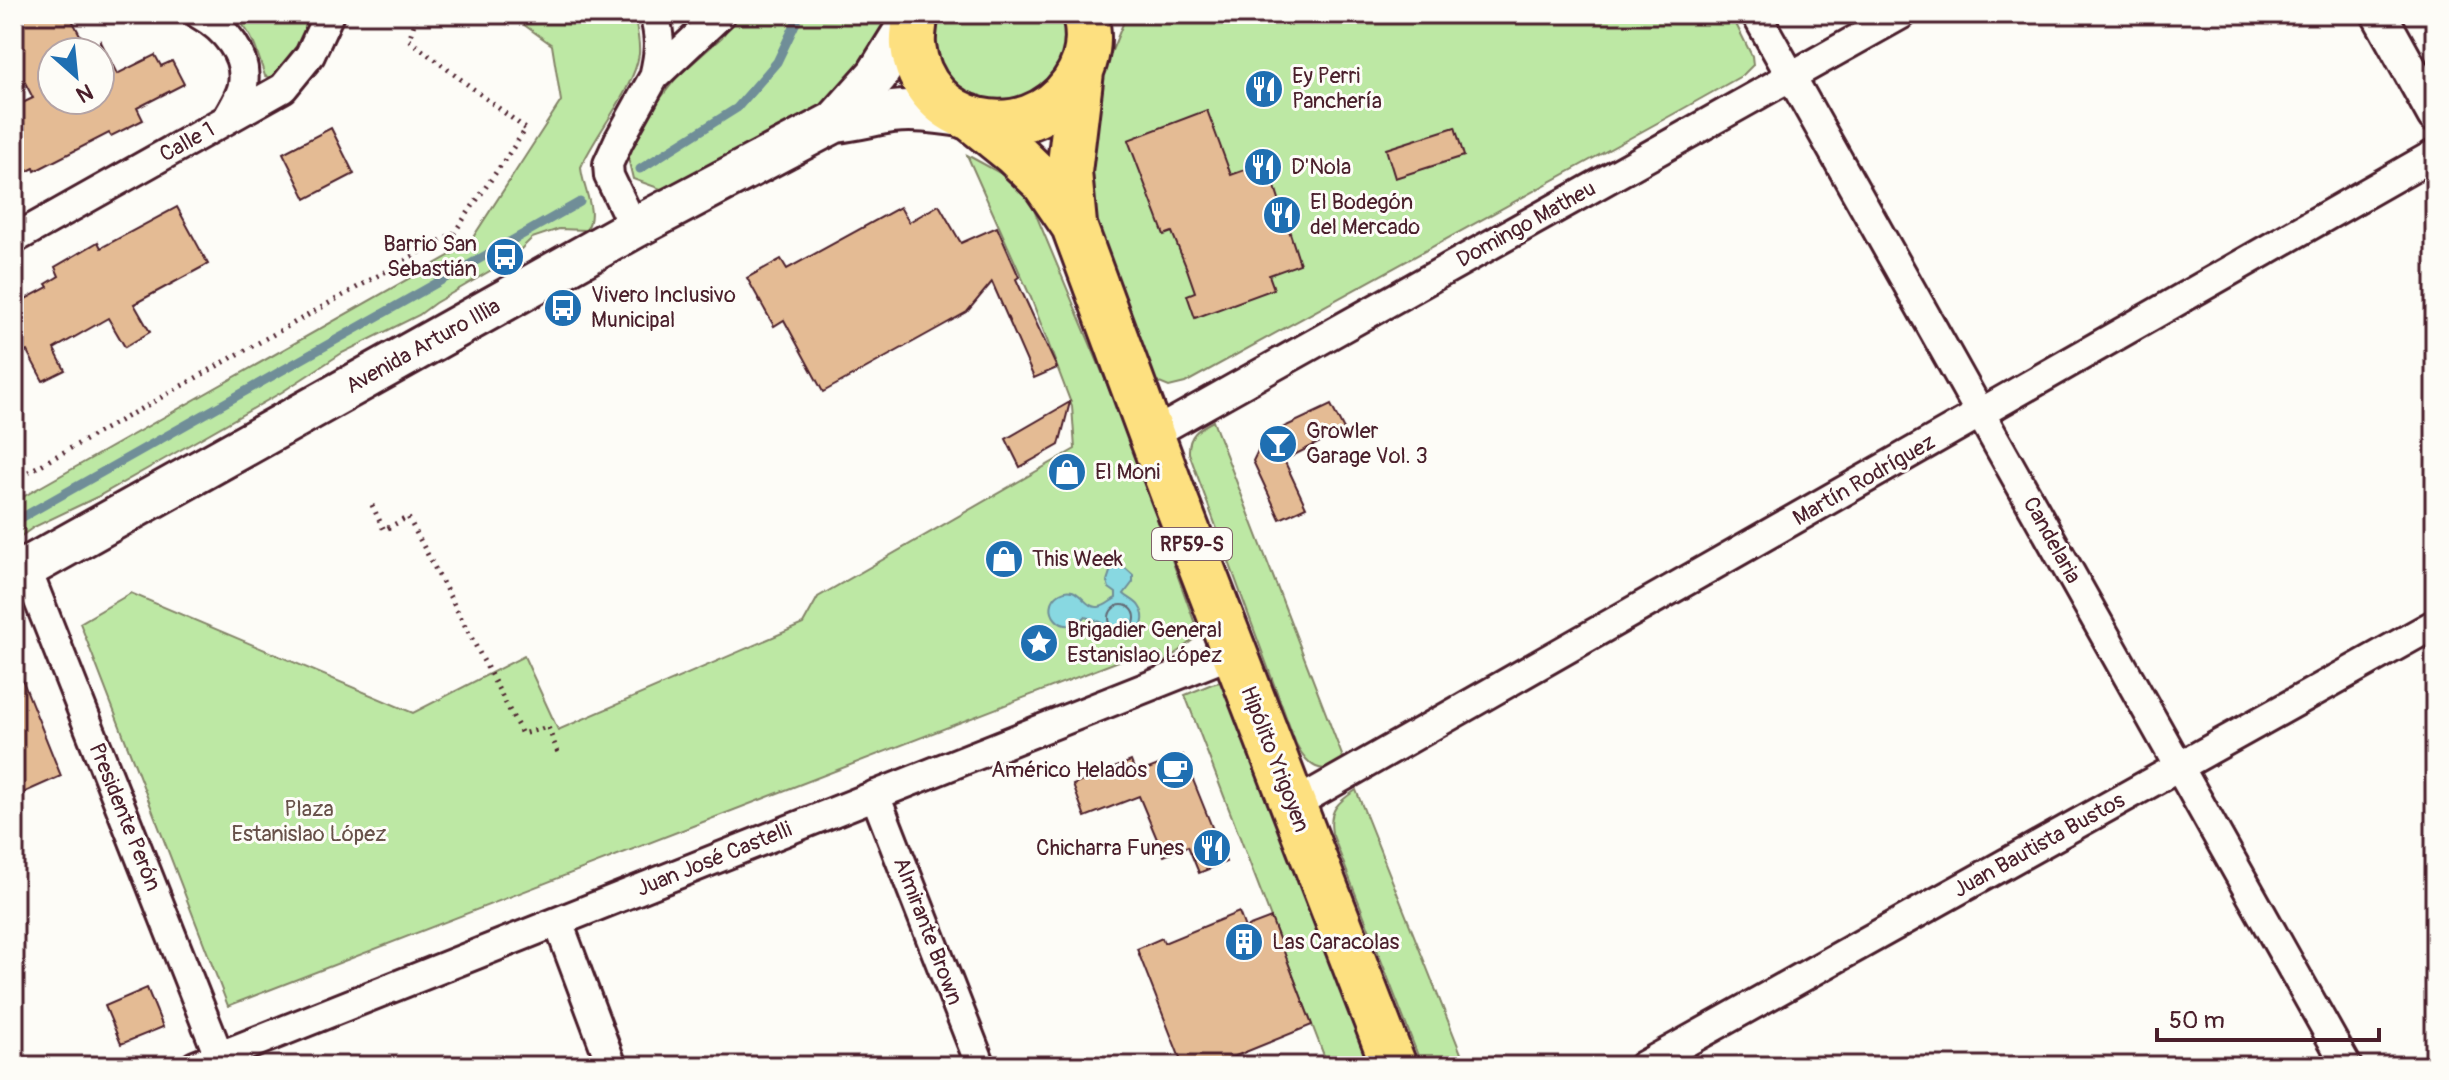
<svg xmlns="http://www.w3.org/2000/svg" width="2449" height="1080" font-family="Pangolin,sans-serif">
<rect width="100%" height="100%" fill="#fdfcf7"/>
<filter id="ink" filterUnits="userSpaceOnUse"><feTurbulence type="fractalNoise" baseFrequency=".0125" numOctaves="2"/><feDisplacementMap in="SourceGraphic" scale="16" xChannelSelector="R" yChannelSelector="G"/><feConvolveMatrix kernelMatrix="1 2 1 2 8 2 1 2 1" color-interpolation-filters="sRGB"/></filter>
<g filter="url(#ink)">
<path fill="#bde8a4" stroke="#848468" stroke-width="2" d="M232 14H319L315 26 276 80 265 76C256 50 254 33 232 14Z
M509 14H632L634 16C637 29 640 41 639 54 634 89 596 133 581 167 582 188 599 212 586 230L559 229 532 238 512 258 435 303 419 315 342 353 282 392 161 461 97 497 34 527 14 541V502L468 245 561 101 552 45Z
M737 14H891L889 21 835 106 672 193 633 179 627 154 646 117 677 77 722 37Z
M937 14H1068L1073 32 1050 93 988 110 938 70 933 27Z
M1127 14H1731L1752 56 1753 65 1743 75 1679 111 1185 383 1169 387 1152 380 1087 218 1083 121Z
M967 155 1024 186 1120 415 1199 635 1165 662 1161 654 1129 657 228 1006 80 623 131 593 413 713 524 656 558 730 803 624 818 597 1075 449 1072 406 1031 298Z
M1213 421 1345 763C1320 775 1309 768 1296 744L1189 453C1188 435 1198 429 1213 421Z
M1224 681 1378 1066H1328L1185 695 1212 684Z
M1356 790 1466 1066H1422L1332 833C1328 810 1338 802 1356 790Z"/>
<path fill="#88d8e1" stroke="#6f8e98" stroke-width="2" d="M1117 566H1123L1133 575V582L1124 594C1128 598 1136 601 1139 606 1156 630 1117 656 1101 622L1085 617C1062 641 1038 607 1060 593 1079 582 1083 609 1099 607 1106 606 1110 601 1116 598V593L1109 588 1107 581 1111 569Z"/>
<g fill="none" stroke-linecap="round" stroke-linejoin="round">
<path stroke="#636974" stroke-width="2" d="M1109 618a13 13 0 1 1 26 0a13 13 0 1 1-26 0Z"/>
<path stroke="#6f8e98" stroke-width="9" d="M640 169 737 108 777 62 800 14
M14 522 580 202"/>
</g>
<path fill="#e4bb94" stroke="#4a1f2b" stroke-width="2" d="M14 14H69L89 52H52V100H100V40L117 74 155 55 161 66 172 61 184 84 137 108 143 120 111 136 109 133 35 171 34 168 14 178V138L23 133 14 115V107L33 98 14 61Z
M1207 110 1231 175 1267 162 1300 264 1269 275 1274 289 1195 318 1187 295 1195 292 1187 269 1172 232 1164 235 1128 140Z
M1455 127 1464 156 1395 178 1386 149Z
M331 128 354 174 306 199 283 153Z
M939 205 961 243 997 227 1019 277 1016 279 1057 368 1034 378 992 282 967 312 823 392 784 320 774 326 747 278 781 259 787 269 900 207 909 222Z
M177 207 208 264 134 304 150 332 125 347 108 318 54 349 65 370 43 381 27 351 14 358V305L48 287 46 284 59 276 55 267 98 242 101 248Z
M1070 402 1059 445 1020 467 1006 439Z
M1331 405 1344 430 1284 460 1306 507 1280 519 1253 461 1265 436Z
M14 659 61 776 14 797Z
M1183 755 1226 862 1199 873 1188 846 1164 856 1139 796 1085 817 1073 785 1131 761 1136 774Z
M1239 912 1245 928 1271 918 1312 1025 1211 1066H1183L1137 949 1162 938 1164 943Z
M147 988 163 1027 121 1044 105 1006Z"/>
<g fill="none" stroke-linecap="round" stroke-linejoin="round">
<g stroke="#4a1f2b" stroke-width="34">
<path id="minor" d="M199 14C224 28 248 54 243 85 241 96 233 109 227 119
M654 14C661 39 660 52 654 77
M1756 14 2347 1066
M634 228 609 176 608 164 619 140 654 77 721 14
M14 239 283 88 310 55 329 14
M1151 435 1902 14
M26 568 223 1066
M875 795 981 1066
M1293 805 2435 154
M558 922 612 1066
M195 1066 1233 653
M1643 1066 2435 624"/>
</g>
<g stroke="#4a1f2b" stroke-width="40">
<path id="tertiary" d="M2379 14 2435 115"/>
</g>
<g stroke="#4a1f2b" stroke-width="46">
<path id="secondary" d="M835 122C856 120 872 115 892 112 915 109 940 113 963 116
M14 575 634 228 835 122 877 75 915 14"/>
</g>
<g stroke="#4a1f2b" stroke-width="50">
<path id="primary" d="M915 14C915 24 912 35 913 45 922 128 1026 150 1073 84 1088 63 1091 39 1085 14
M972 119 1013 152 1044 182 1074 226 1172 491 1394 1066
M1074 224 1069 172 1081 72"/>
</g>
<path stroke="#4a1f2b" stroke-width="5" stroke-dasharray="2 6" stroke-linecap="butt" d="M14 480 454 233 526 129 409 40 417 14
M372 505 384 530 408 517 522 734 548 727 558 753"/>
<use href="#minor" stroke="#fdfcf7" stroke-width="28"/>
<use href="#tertiary" stroke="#fdfcf7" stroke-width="34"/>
<use href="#secondary" stroke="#fdfcf7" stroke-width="40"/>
<use href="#primary" stroke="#fde080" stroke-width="44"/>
</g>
</g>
<defs>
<g id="restaurant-disc" transform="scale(2)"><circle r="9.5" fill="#1f6fb2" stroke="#fdfcf7"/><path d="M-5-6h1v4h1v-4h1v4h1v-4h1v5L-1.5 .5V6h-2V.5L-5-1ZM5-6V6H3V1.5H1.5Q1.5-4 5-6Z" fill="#fff"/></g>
<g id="bus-disc" transform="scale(2)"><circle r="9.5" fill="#1f6fb2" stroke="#fdfcf7"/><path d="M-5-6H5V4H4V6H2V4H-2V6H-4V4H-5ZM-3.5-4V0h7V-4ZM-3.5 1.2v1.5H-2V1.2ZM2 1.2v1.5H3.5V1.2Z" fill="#fff"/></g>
<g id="bar-disc" transform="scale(2)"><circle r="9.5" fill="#1f6fb2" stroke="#fdfcf7"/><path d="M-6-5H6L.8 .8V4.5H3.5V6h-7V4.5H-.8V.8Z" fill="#fff"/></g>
<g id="shop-disc" transform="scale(2)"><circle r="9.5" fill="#1f6fb2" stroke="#fdfcf7"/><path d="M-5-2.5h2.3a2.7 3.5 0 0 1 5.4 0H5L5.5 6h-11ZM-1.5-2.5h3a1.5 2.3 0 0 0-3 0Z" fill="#fff"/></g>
<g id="sight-disc" transform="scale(2)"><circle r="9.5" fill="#1f6fb2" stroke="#fdfcf7"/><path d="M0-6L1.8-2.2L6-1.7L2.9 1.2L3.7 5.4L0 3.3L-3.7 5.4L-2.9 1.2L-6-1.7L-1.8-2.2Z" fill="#fff"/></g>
<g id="cafe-disc" transform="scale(2)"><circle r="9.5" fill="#1f6fb2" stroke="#fdfcf7"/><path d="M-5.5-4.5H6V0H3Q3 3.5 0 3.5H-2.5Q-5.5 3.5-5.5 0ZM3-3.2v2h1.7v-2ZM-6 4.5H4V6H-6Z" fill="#fff"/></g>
<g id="building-disc" transform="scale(2)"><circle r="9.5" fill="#1f6fb2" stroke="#fdfcf7"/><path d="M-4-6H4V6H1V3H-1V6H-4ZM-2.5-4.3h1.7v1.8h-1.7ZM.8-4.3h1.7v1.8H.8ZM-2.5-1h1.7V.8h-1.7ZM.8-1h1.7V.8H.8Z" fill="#fff"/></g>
</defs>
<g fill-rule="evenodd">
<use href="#restaurant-disc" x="1264" y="89"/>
<use href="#restaurant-disc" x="1263" y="167"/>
<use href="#restaurant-disc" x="1282" y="215"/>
<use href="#bus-disc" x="505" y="257"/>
<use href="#bus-disc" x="563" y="308"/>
<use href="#bar-disc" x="1278" y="444"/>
<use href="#shop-disc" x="1067" y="472"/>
<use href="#shop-disc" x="1004" y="559"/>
<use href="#sight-disc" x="1039" y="643"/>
<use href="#cafe-disc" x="1175" y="770"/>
<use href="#restaurant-disc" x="1212" y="848"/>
<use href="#building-disc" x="1244" y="942"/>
</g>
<g text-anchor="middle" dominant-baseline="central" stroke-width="6" stroke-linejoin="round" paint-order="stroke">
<rect fill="#fdfcf7" stroke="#806168" stroke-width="2" x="1152" y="528" width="80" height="32" rx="6"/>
<g font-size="20" font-weight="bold" fill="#4a1f2b">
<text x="1192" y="544">RP59-S</text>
</g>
<g font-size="22" fill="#4a1f2b" stroke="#fdfcf7" text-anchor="start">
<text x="1292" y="76">Ey Perri<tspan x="1292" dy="25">Panchería</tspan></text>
<text x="1291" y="167">D'Nola</text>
<text x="1310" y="202">El Bodegón<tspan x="1310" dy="25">del Mercado</tspan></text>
<text x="477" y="244" text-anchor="end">Barrio San<tspan x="477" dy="25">Sebastián</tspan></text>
<text x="591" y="295">Vivero Inclusivo<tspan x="591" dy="25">Municipal</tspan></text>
<text x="1306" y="431">Growler<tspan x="1306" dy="25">Garage Vol. 3</tspan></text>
<text x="1095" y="472">El Moni</text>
<text x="1032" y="559">This Week</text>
<text x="1067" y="630">Brigadier General<tspan x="1067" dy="25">Estanislao López</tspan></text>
<text x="1147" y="770" text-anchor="end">Américo Helados</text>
<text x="1184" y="848" text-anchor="end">Chicharra Funes</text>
<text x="1272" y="942">Las Caracolas</text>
</g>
<g font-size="22" fill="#4a1f2b" stroke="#fdfcf7">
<text transform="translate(187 142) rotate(-29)">Calle 1</text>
<text transform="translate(1526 224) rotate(-29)">Domingo Matheu</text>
<text transform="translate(423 346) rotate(-29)">Avenida Arturo Illia</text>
<text transform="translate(1864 480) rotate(-30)">Martín Rodríguez</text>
<text transform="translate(2052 540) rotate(61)">Candelaria</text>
<text transform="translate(1275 759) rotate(69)">Hipólito Yrigoyen</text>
<text transform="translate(125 817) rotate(68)">Presidente Perón</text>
<text transform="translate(2039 845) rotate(-29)">Juan Bautista Bustos</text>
<text transform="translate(714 859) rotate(-22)">Juan José Castelli</text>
<text transform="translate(928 931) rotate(69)">Almirante Brown</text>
</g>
<g font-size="22" fill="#675149" stroke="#fdfcf7">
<text x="309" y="809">Plaza<tspan x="309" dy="25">Estanislao López</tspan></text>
</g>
</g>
<rect width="2449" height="1080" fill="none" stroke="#fdfcf7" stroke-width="48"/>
<rect x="24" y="24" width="2401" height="1032" fill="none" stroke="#4a1f2b" stroke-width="3" filter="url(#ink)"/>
<g transform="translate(76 76) rotate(153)"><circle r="38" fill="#fdfcf7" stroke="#b5a4a5" stroke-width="2"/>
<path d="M0-6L14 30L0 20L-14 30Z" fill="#1f6fb2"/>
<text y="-12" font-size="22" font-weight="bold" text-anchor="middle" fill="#4a1f2b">N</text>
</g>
<path d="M2157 1028v12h222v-12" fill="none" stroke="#4a1f2b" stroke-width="4"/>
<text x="2169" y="1028" font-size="24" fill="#4a1f2b" stroke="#fdfcf7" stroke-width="6" paint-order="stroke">50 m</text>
</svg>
